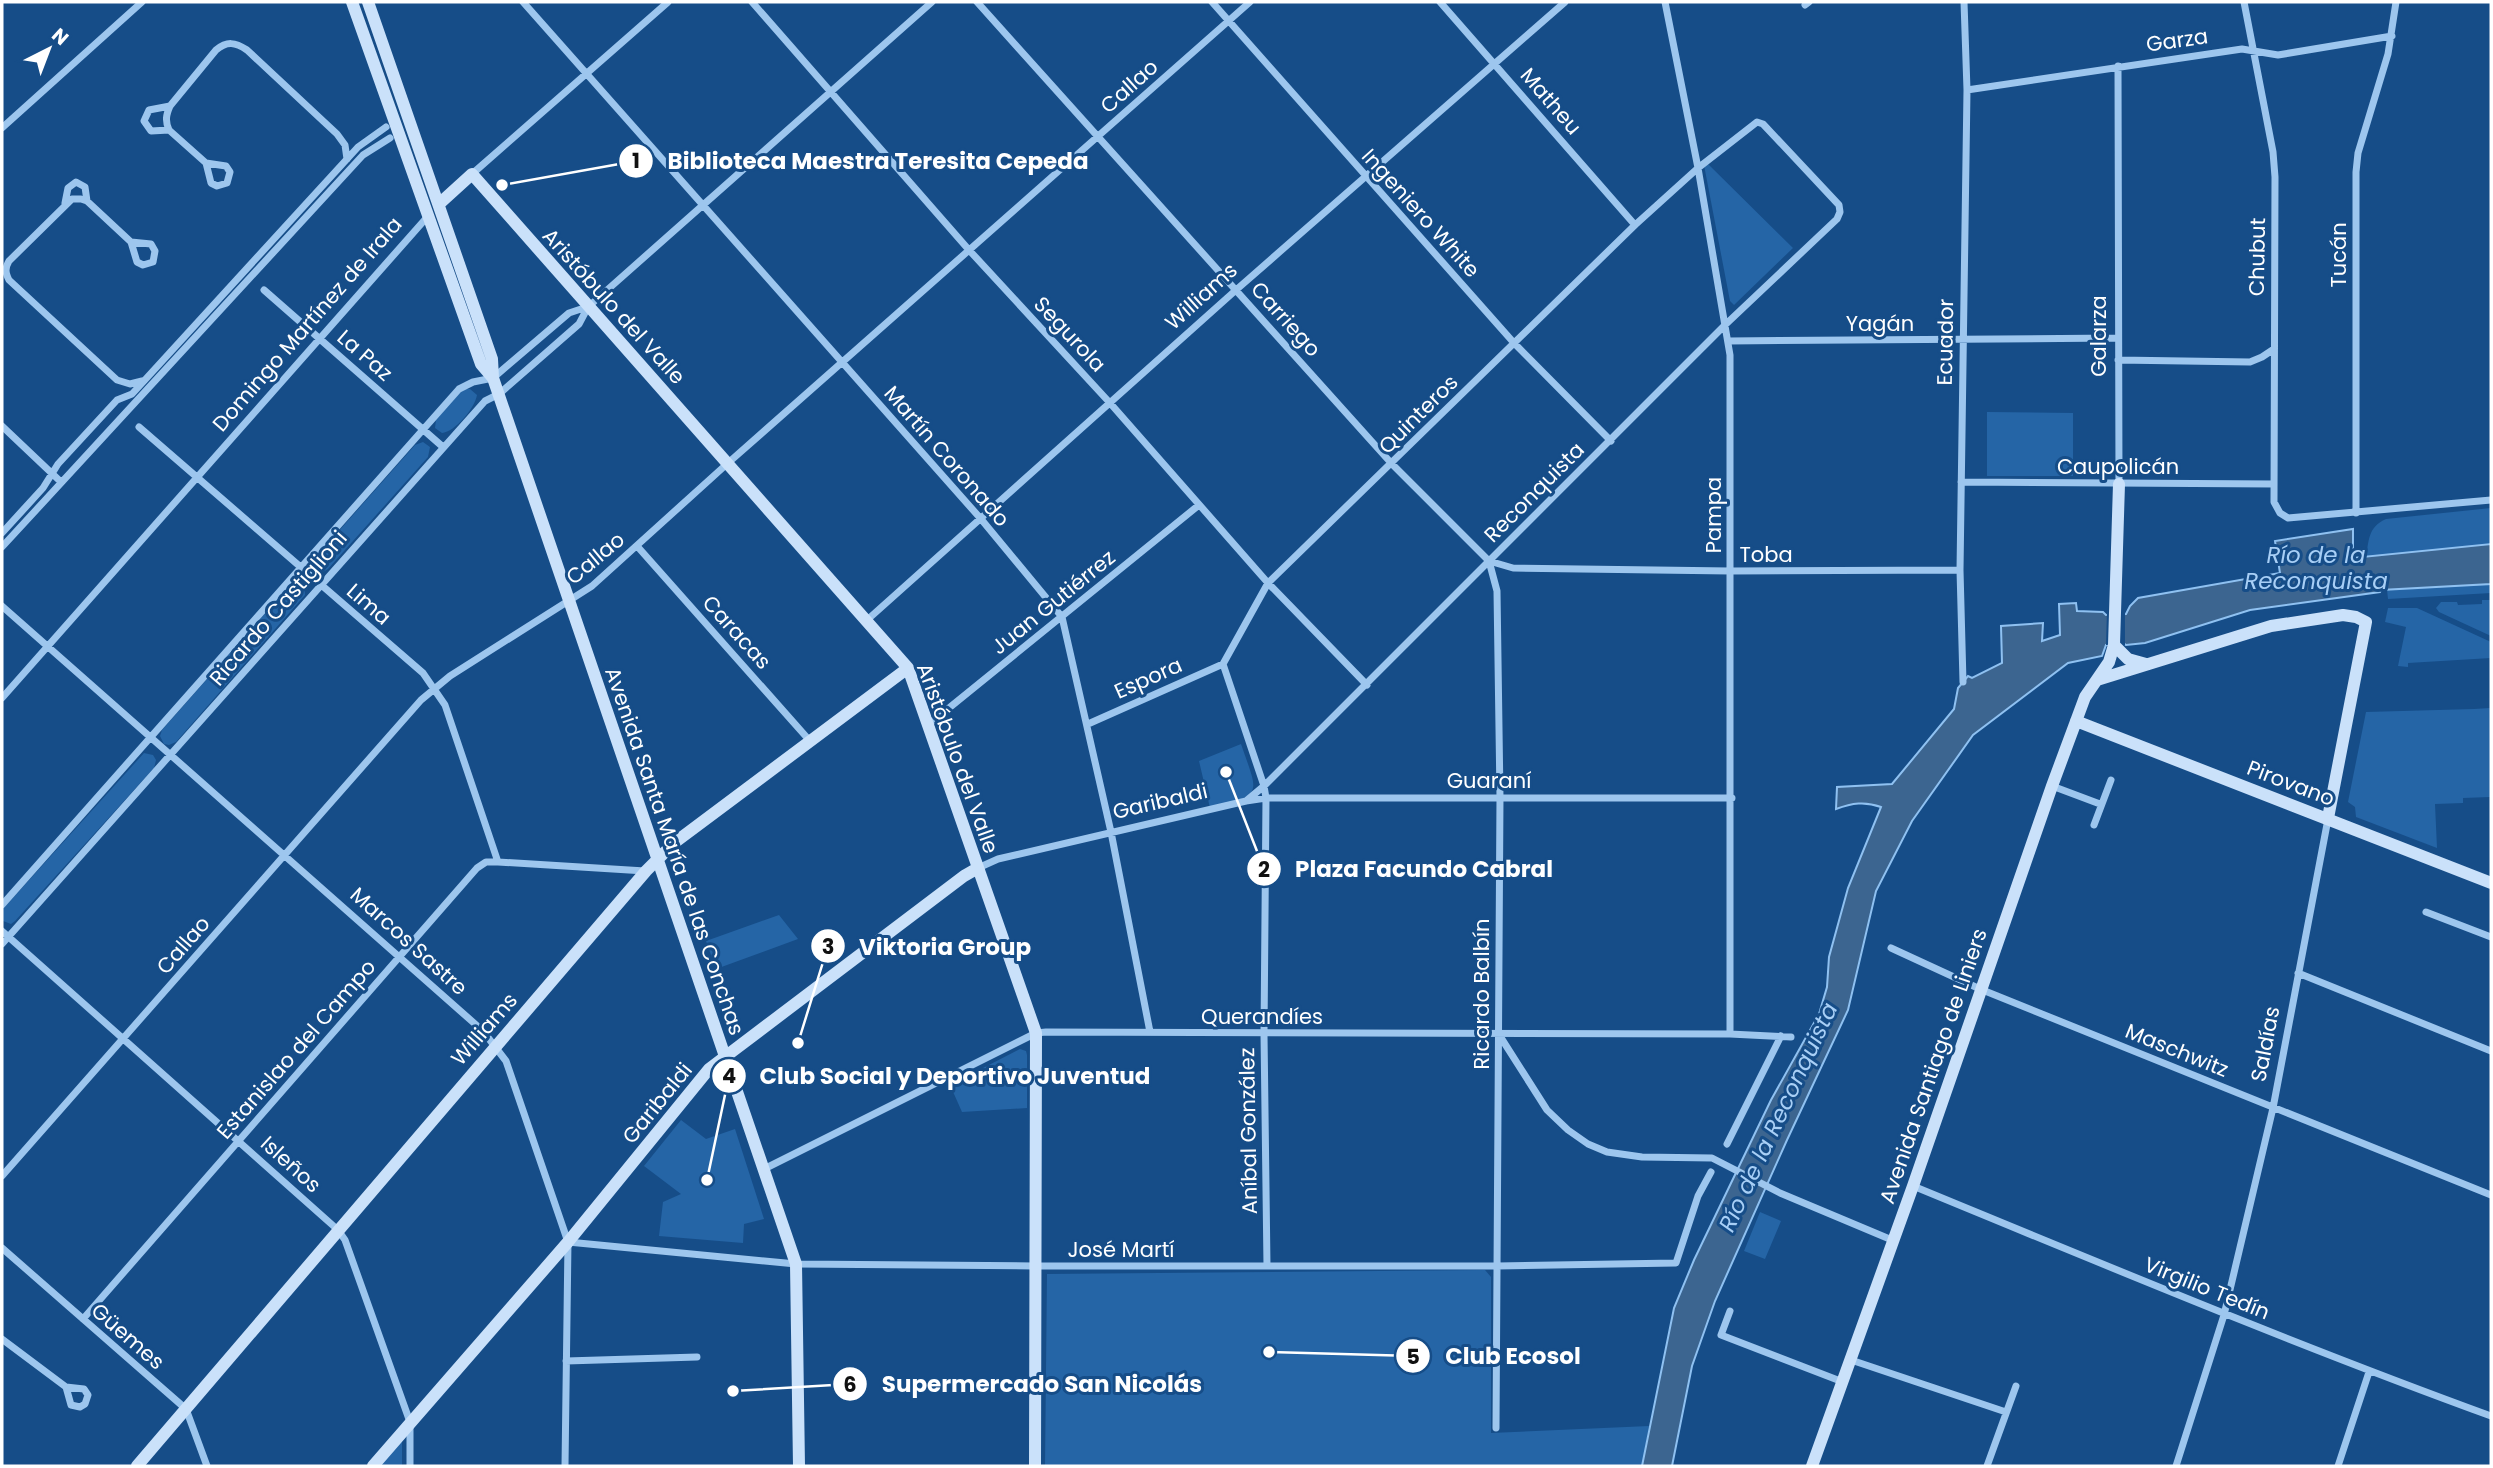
<svg xmlns="http://www.w3.org/2000/svg" width="2493" height="1468" font-family="Poppins,sans-serif">
<rect width="100%" height="100%" fill="#164d88"/>
<path fill="#2565a6" d="M1707 163 1793 248 1734 305 1730 301 1704 165Z
M466 389H470L477 395C475 408 455 432 442 433L435 428 436 420 461 391Z
M1987 412 2073 413V476H1987Z
M423 442 430 447 428 457 328 569 323 572 315 571 314 559 415 445Z
M2491 508V544L2366 557C2369 540 2368 527 2386 519Z
M296 582 304 584 305 595 176 742 169 745 164 744 160 736 162 730 292 583Z
M2491 584V593L2388 599 2387 590Z
M2482 600H2491V636L2439 612 2436 608 2441 602H2457L2458 605 2482 604Z
M2388 608H2417L2491 642V658L2408 663V667L2398 666 2406 627 2385 622Z
M2490 702H2491V791L2490 797 2463 798V803L2435 804 2437 848 2356 817 2355 807 2348 802 2366 712 2474 709 2490 708Z
M1241 744C1258 794 1265 795 1210 808L1199 761Z
M144 753 153 755 156 760 154 768 15 921 11 924 3 921 2 910Z
M779 915 798 939 716 969 706 941Z
M1020 1049 1026 1051 1027 1055V1108L962 1112 950 1085Z
M681 1120 706 1139 735 1129 764 1219 744 1224 743 1243 659 1236 663 1202 681 1194 644 1166Z
M1760 1212 1781 1221 1765 1259 1744 1251Z
M1485 1270 1491 1277V1433L1649 1426 1642 1466H1045L1047 1274Z
M402 1439V1466H379Z"/>
<path fill="#3c6590" stroke="#8fc1f1" stroke-width="2" d="M2353 529V558L2491 544V584L2381 590 2380 592 2250 610 2145 643 2126 645 2122 642 2106 645 2102 656 2068 663 1973 735 1912 821 1876 891 1848 1010 1787 1140 1715 1301 1692 1366 1672 1466H1642L1674 1308 1694 1260 1771 1100 1819 1014 1827 987 1829 957 1848 888 1881 807C1865 801 1852 803 1836 809L1837 787 1892 784 1954 709 1958 688 1968 676 1972 678 2002 663 2001 626 2043 623 2042 641 2060 635 2059 604 2076 603 2077 611 2103 612 2106 615 2126 614 2130 606 2138 598 2280 573 2275 541Z"/>
<path fill="#164d88" d="M2125 607V645H2106L2107 611H2123Z"/>
<g fill="none" stroke-linecap="round" stroke-linejoin="round">
<path stroke="#9dc6ee" stroke-width="7" d="M523 2 981 519 1062 617 1111 832 1150 1032
M752 2 969 250 1110 403 1268 583 1367 685
M977 2 1392 464 1489 561 1513 568 1730 571 1960 570
M1212 2 1514 343 1611 441
M1440 2 1635 225
M1665 2 1698 168 1730 355V1034
M2244 2 2273 152 2275 177 2274 502 2280 513 2288 518 2491 500
M1805 5 1809 2
M2118 66 2119 484
M1967 90 2242 49 2278 55 2392 36
M2 128 142 2
M169 130 151 131 144 121 149 110 170 106
M206 163 211 183 217 186 227 183 230 172 226 166 206 163 169 130C165 121 166 115 170 106L216 50C227 41 235 42 247 50L337 134 345 145 347 159
M472 174 668 2
M65 203 68 188 76 182 85 187 87 201
M131 242 151 244 155 251 153 262 143 265 137 262 131 242 87 201 81 199H72L9 261C5 268 5 272 9 280L117 380 130 384 142 381
M264 290 443 447
M1728 341 2117 338
M2118 360 2250 362 2262 357 2274 349
M2 426 61 482
M139 427 423 673 445 705 498 862
M1961 482 2274 484
M2356 513V172L2358 153 2388 54 2396 2
M2 533 43 488 58 464 117 400 132 394 358 147 386 127
M637 546 810 741
M2 547 363 155 390 138
M1489 561 1497 591 1500 797 1496 1428
M2 606 483 1031 506 1061 568 1242 565 1466
M866 621 1236 290 1565 2
M1963 682 1960 570 1967 90 1964 2
M2 698 429 215
M1088 724 1223 664
M928 725 1199 505
M2052 786 2100 804
M1246 801 1264 786 1725 325 1837 219 1840 212 1839 205 1763 124 1757 122 1698 168 1635 225 1268 583 1223 664 1264 786 1266 798 1264 1034 1267 1266
M2094 825 2111 780
M978 868 998 859 1246 801 1266 798H1732
M2 905 459 389 473 382 493 378 569 313 587 307
M2426 912 2491 937
M2 931 338 1230 345 1240 410 1422V1466
M2 944 485 401 499 394 579 324 588 307 932 2
M1891 948 1980 989 2491 1195
M2298 973 2491 1051
M1498 1033 1547 1110 1568 1130 1588 1144 1607 1152 1642 1157 1712 1158 1780 1193 1892 1240
M1727 1144 1781 1036
M764 1169 1036 1033 1046 1032 1730 1034 1791 1037
M2 1176 421 700 450 676 592 586 728 463 1250 2
M1913 1186C2105 1265 2296 1345 2491 1416
M568 1242 796 1264 1034 1266H1497L1676 1263 1698 1196 1711 1172
M2 1248 186 1409 207 1466
M1730 1311 1721 1335 1843 1382
M83 1319 477 868 486 862H498L645 871
M2 1339 66 1387 84 1389 88 1395 85 1404 80 1407 71 1405 66 1387
M1851 1360 2006 1412
M566 1361 697 1357
M1987 1466 2016 1386
M2176 1466 2224 1315 2273 1108 2328 819
M2338 1466 2369 1372"/>
<path stroke="#cae1fa" stroke-width="12" d="M352 2 481 364 493 378
M368 2 492 359 493 378 796 1264 799 1466
M439 204 472 174 908 668 1036 1033 1035 1466
M2114 645 2128 659 2146 664
M2097 680 2271 626 2343 615 2356 617 2366 622 2328 818
M2076 721 2491 883
M137 1466 646 871 674 843 908 668
M373 1466 568 1242 709 1069 964 876 978 868
M1812 1466 1913 1186 2052 786 2085 697 2109 662 2114 645 2119 484"/>
</g>
<g text-anchor="middle" dominant-baseline="central" stroke-width="6" stroke-linejoin="round" paint-order="stroke">
<g font-size="21" fill="#fff" stroke="#164d88">
<text transform="translate(2177 40) rotate(-8)">Garza</text>
<text transform="translate(1129 86) rotate(-42)">Callao</text>
<text transform="translate(1551 101) rotate(49)">Matheu</text>
<text transform="translate(1421 213) rotate(48)">Ingeniero White</text>
<text transform="translate(2338 255) rotate(-90)">Tucán</text>
<text transform="translate(2257 257) rotate(-89)">Chubut</text>
<text transform="translate(1201 296) rotate(-42)">Williams</text>
<text transform="translate(614 306) rotate(48)">Aristóbulo del Valle</text>
<text transform="translate(1286 319) rotate(48)">Carriego</text>
<text x="1880" y="323">Yagán</text>
<text transform="translate(307 324) rotate(-49)">Domingo Martínez de Irala</text>
<text transform="translate(1070 334) rotate(47)">Segurola</text>
<text transform="translate(2098 336) rotate(-90)">Galarza</text>
<text transform="translate(1945 342) rotate(-89)">Ecuador</text>
<text transform="translate(365 355) rotate(41)">La Paz</text>
<text transform="translate(1418 414) rotate(-45)">Quinteros</text>
<text transform="translate(947 456) rotate(49)">Martín Coronado</text>
<text x="2118" y="466">Caupolicán</text>
<text transform="translate(1534 492) rotate(-45)">Reconquista</text>
<text transform="translate(1713 515) rotate(-90)">Pampa</text>
<text x="1766" y="554">Toba</text>
<text transform="translate(595 558) rotate(-40)">Callao</text>
<text transform="translate(1053 602) rotate(-39)">Juan Gutiérrez</text>
<text transform="translate(369 604) rotate(41)">Lima</text>
<text transform="translate(278 608) rotate(-49)">Ricardo Castiglioni</text>
<text transform="translate(737 632) rotate(48)">Caracas</text>
<text transform="translate(1148 678) rotate(-24)">Espora</text>
<text transform="translate(958 758) rotate(70)">Aristóbulo del Valle</text>
<text x="1489" y="780">Guaraní</text>
<text transform="translate(2291 783) rotate(21)">Pirovano</text>
<text transform="translate(1160 801) rotate(-13)">Garibaldi</text>
<text transform="translate(675 851) rotate(71)">Avenida Santa María de las Conchas</text>
<text transform="translate(409 941) rotate(42)">Marcos Sastre</text>
<text transform="translate(183 945) rotate(-49)">Callao</text>
<text transform="translate(1481 994) rotate(-90)">Ricardo Balbín</text>
<text x="1262" y="1016">Querandíes</text>
<text transform="translate(484 1029) rotate(-49)">Williams</text>
<text transform="translate(2265 1044) rotate(-79)">Saldías</text>
<text transform="translate(296 1049) rotate(-49)">Estanislao del Campo</text>
<text transform="translate(2177 1050) rotate(22)">Maschwitz</text>
<text transform="translate(1933 1066) rotate(-71)">Avenida Santiago de Liniers</text>
<text transform="translate(657 1103) rotate(-51)">Garibaldi</text>
<text transform="translate(1248 1131) rotate(-91)">Aníbal González</text>
<text transform="translate(291 1164) rotate(42)">Isleños</text>
<text x="1121" y="1249">José Martí</text>
<text transform="translate(2207 1288) rotate(22)">Virgilio Tedín</text>
<text transform="translate(128 1336) rotate(41)">Güemes</text>
</g>
<g font-size="23" font-style="italic" fill="#a8cff6" stroke="#164d88">
<text x="2316" y="555">Río de la<tspan x="2316" dy="26">Reconquista</tspan></text>
<text transform="translate(1778 1117) rotate(-65)">Río de la Reconquista</text>
</g>
</g>
<path fill="none" stroke="#fff" stroke-width="2.5" d="M502 185L636 161M1226 772L1264 869M798 1043L828 946M707 1180L729 1076M1269 1352L1413 1356M733 1391L850 1384"/>
<g fill="#fff" stroke="#164d88" stroke-width="2.5">
<circle cx="502" cy="185" r="7"/>
<circle cx="1226" cy="772" r="7"/>
<circle cx="798" cy="1043" r="7"/>
<circle cx="707" cy="1180" r="7"/>
<circle cx="1269" cy="1352" r="7"/>
<circle cx="733" cy="1391" r="7"/>
<circle cx="636" cy="161" r="18"/>
<circle cx="1264" cy="869" r="18"/>
<circle cx="828" cy="946" r="18"/>
<circle cx="729" cy="1076" r="18"/>
<circle cx="1413" cy="1356" r="18"/>
<circle cx="850" cy="1384" r="18"/>
</g>
<g font-size="21" text-anchor="middle" font-weight="bold" fill="#111">
<text x="636" y="168">1</text>
<text x="1264" y="877">2</text>
<text x="828" y="954">3</text>
<text x="729" y="1083">4</text>
<text x="1413" y="1364">5</text>
<text x="850" y="1392">6</text>
</g>
<g font-size="23" text-anchor="middle" font-weight="bold" fill="#fff" stroke="#164d88" stroke-width="6" stroke-linejoin="round" paint-order="stroke">
<text x="878" y="169">Biblioteca Maestra Teresita Cepeda</text>
<text x="1424" y="877">Plaza Facundo Cabral</text>
<text x="945" y="955">Viktoria Group</text>
<text x="955" y="1084">Club Social y Deportivo Juventud</text>
<text x="1513" y="1364">Club Ecosol</text>
<text x="1042" y="1392">Supermercado San Nicolás</text>
</g>
<rect width="2493" height="1468" fill="none" stroke="#ffffff" stroke-width="7"/>
<g transform="translate(49 49) rotate(42)" stroke="#164d88" stroke-width="5" paint-order="stroke">
<path d="M0-5L12 26L0 18L-12 26Z" fill="#ffffff"/>
<text y="-10" font-size="19" font-weight="bold" text-anchor="middle" fill="#ffffff">N</text>
</g>
</svg>
